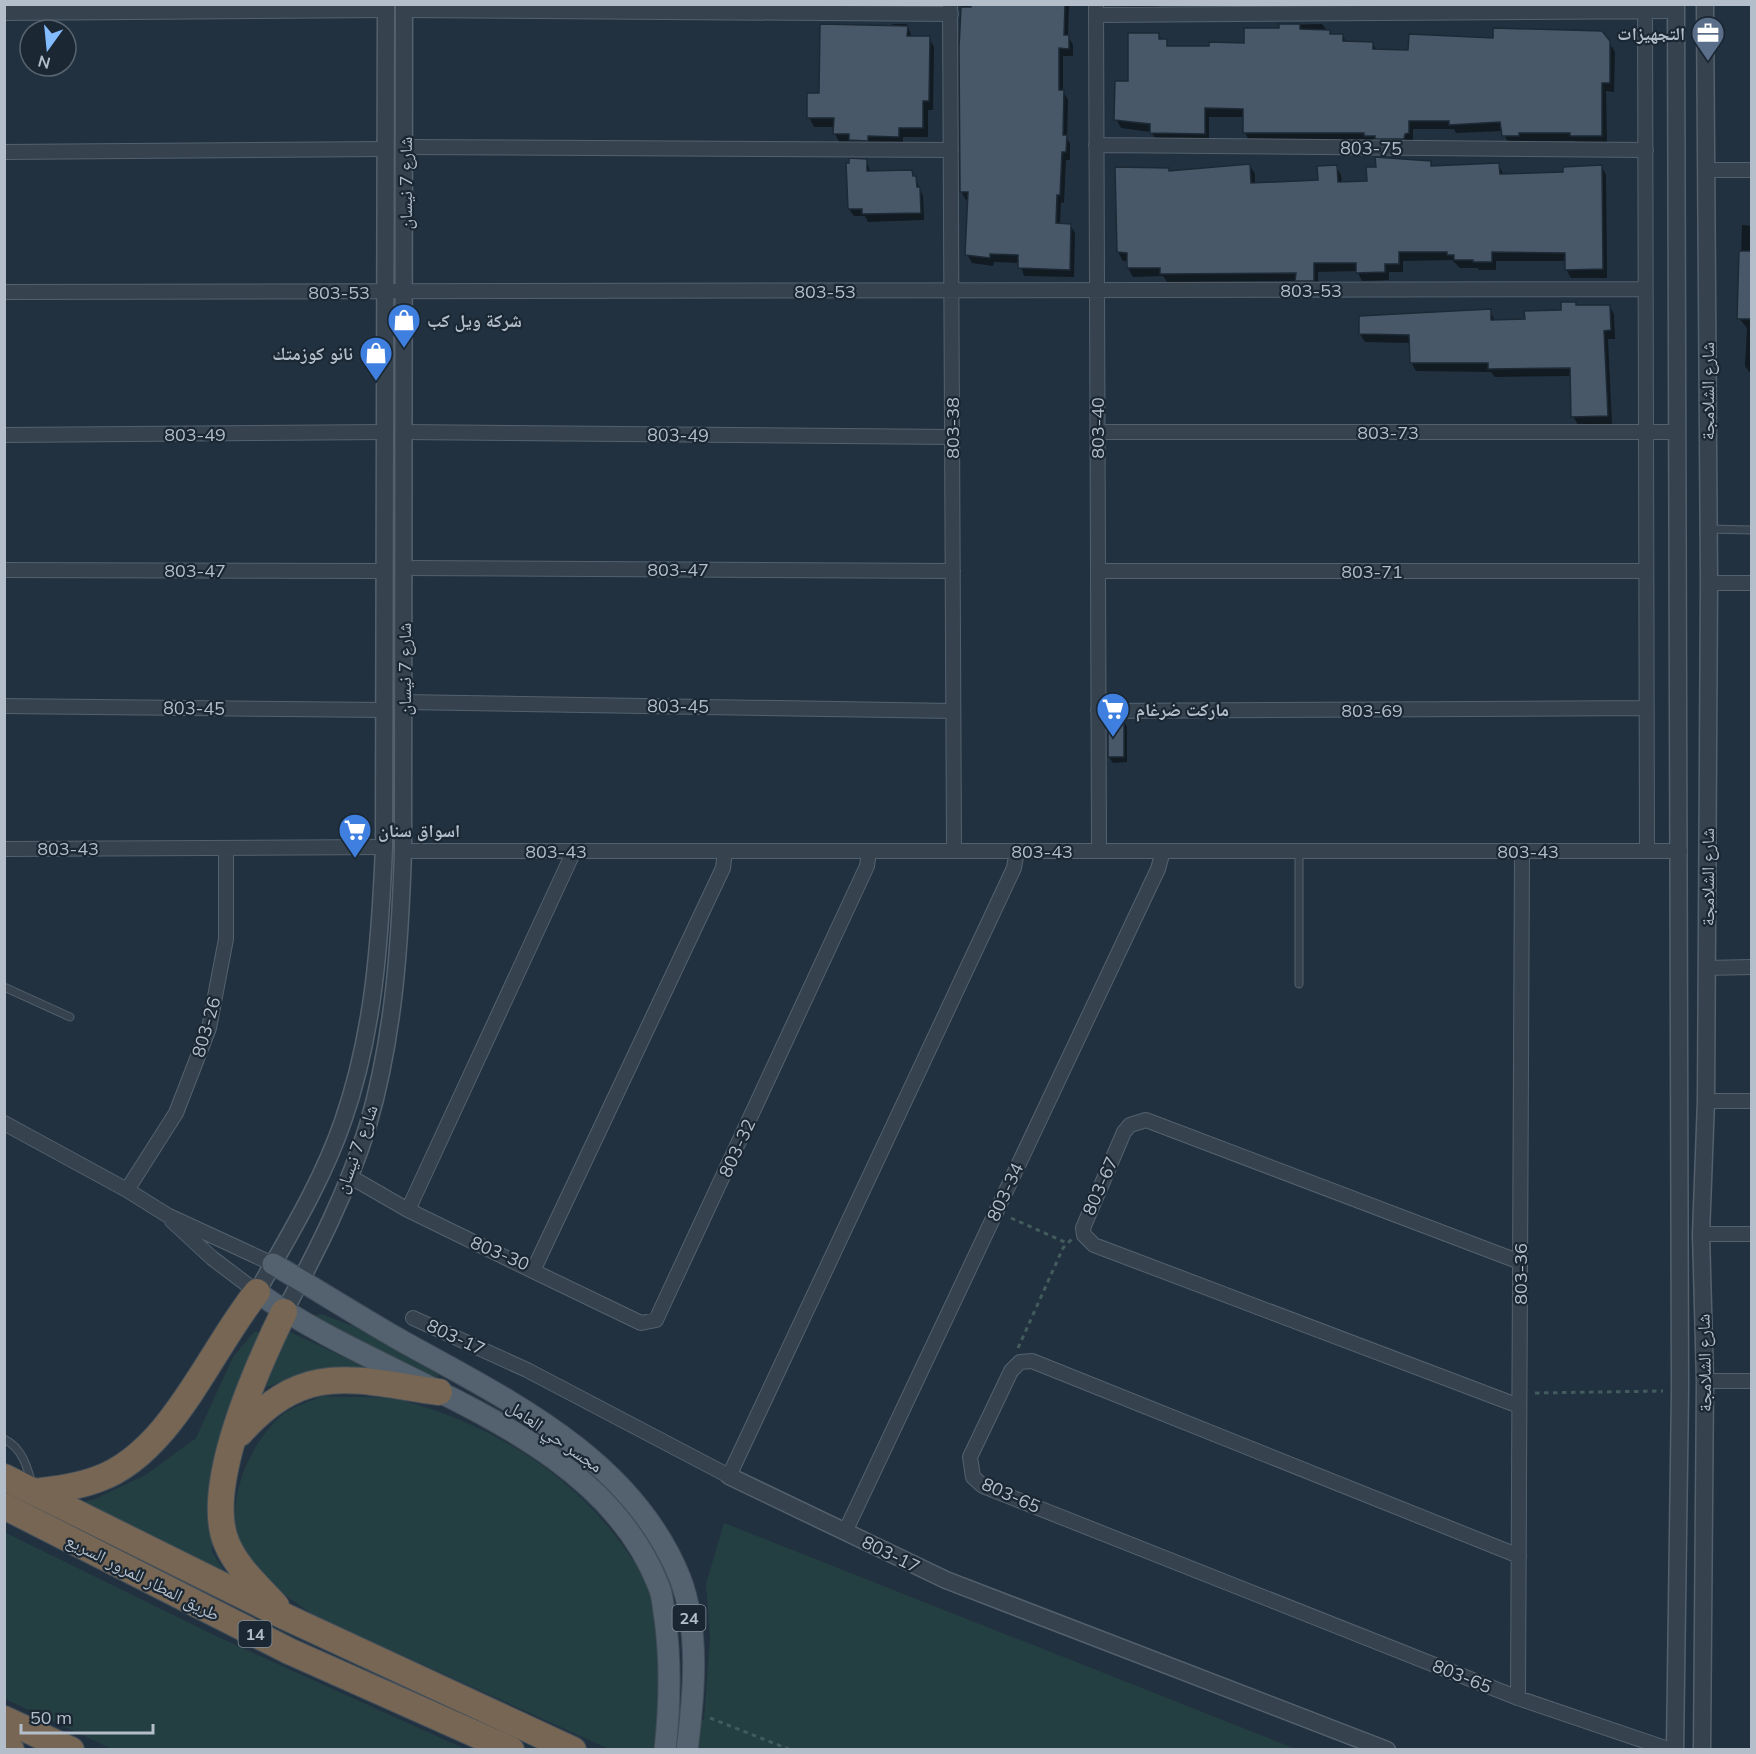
<svg xmlns="http://www.w3.org/2000/svg" width="1756" height="1754" font-family="Mulish,'Noto Naskh Arabic',sans-serif">
<rect width="100%" height="100%" fill="#223140"/>
<path fill="#243f41" d="M322 1314 355 1327 439 1375 436 1380 313 1316Z
M288 1331 367 1368 324 1369 266 1387Z
M254 1332H263L212 1508V1552L225 1572 83 1502 95 1499 147 1474 196 1438 233 1357Z
M322 1396C348 1398 378 1395 404 1401 492 1424 577 1477 628 1553 638 1566 647 1580 652 1596 663 1627 660 1672 661 1704L704 1720 710 1637 706 1584 724 1523 1296 1749H609L318 1617C296 1604 261 1580 247 1558 219 1514 245 1448 281 1416 291 1407 309 1402 322 1396Z
M4 1532 216 1636 465 1749H112L5 1699Z"/>
<path fill="#0007" d="M837 4H931V7L914 6V16H900L895 6Z
M962 4H1069L1068 36 1073 45V56H1063V91L1068 100 1067 138 1070 144V160H1066L1064 203 1061 202 1060 225H1070L1075 233 1074 277 1024 276 1020 263 994 262 993 266 972 263 967 254 970 200H966L961 191Z
M1115 4H1159V8L1115 6Z
M1298 4H1329L1328 13H1302Z
M893 24H907L912 38H929L934 47 933 110H928V137H903V146L840 143 835 134V127H814L809 117 820 95Z
M1322 24 1331 35H1342L1346 42 1372 43 1377 51 1609 42 1615 52 1614 92 1606 91 1607 145H1577L1575 141H1566L1523 142V145H1509L1503 131 1456 133 1454 129H1413V142H1250L1245 133V117H1209V142L1157 141 1151 132 1121 128 1116 119 1129 82 1158 35 1171 48H1210L1246 44 1280 30V25Z
M866 160 871 173 912 171 923 196 924 220 868 222 865 216H854L849 209Z
M1430 162 1433 167 1498 164 1504 175 1565 173 1602 167 1606 175 1607 278H1571L1566 269V261H1496V270H1479L1478 268H1460L1452 260 1403 261V272H1389V280L1362 281 1357 271 1318 272V289H1302L1297 281 1167 282 1163 276 1133 277 1128 268V261H1123L1118 252 1170 172 1250 166 1255 174V184L1319 181 1336 167 1341 175 1342 184 1369 182Z
M1742 225 1752 226V376L1745 366 1747 328 1739 318Z
M1610 306 1614 315 1615 339H1608L1612 424 1578 425 1573 416 1572 376 1495 377 1491 372 1416 371 1411 362V343L1365 342 1360 334 1490 311 1495 321H1526L1577 307Z
M1124 721 1127 727V762L1113 763 1109 757Z"/>
<path fill="#485869" stroke="#1d2a36" stroke-width="1.5" d="M971 4H1065L1064 35H1069V49L1059 48V90H1064L1063 135H1067L1066 152H1062L1060 195H1057L1056 223 1071 224 1070 270 1018 268V255L990 254V258L965 255 968 192H960L959 48 961 7H971Z
M820 24 908 26 907 36H930L929 101H923V128H899V137L868 136V141L849 140V134H833L834 118H807V93H819Z
M1279 24H1300V29L1330 30V34H1343V41L1373 42V49L1408 50 1409 34 1493 38V28L1602 31 1610 41V83H1602V136H1570V133H1519V136H1502L1500 122 1449 125V121H1409V133L1405 134 1404 139H1375V136H1364V133H1243V109L1205 108V134L1150 133V124L1114 120 1115 81H1128V33H1159V39H1167V46H1209V42L1244 43V28H1279Z
M1375 157 1431 161V166L1499 163 1500 174 1563 172V167L1602 165 1603 269 1565 270V253L1492 252V262H1473V260H1454V255H1447V252H1399V264H1385V272L1356 273V263H1314V281H1295L1296 273 1160 274V268H1127V253L1117 252 1115 167 1169 168V171L1250 164 1251 183 1318 180 1317 166 1337 165 1338 182 1367 181 1366 167H1376Z
M849 158 867 159V171L912 170 913 176H916L917 187H920L921 213 862 214V209H848L846 163H849Z
M1739 251H1752V319H1737Z
M1561 302H1576V305H1610L1611 330 1604 331 1608 416 1571 417 1570 368 1488 369V363H1410L1409 335 1359 334V316L1491 309V320L1525 319 1524 311 1561 310Z
M1108 720H1124V757H1108Z"/>
<g fill="none" stroke-linecap="round" stroke-linejoin="round">
<g stroke="#54616d" stroke-width="9">
<path id="service" d="M1708 529 1752 530
M1299 851V984
M4 987 70 1017
M4 1439C22 1448 27 1466 32 1484"/>
</g>
<g stroke="#54616d" stroke-width="16">
<path id="minor" d="M950 4 954 851
M1096 4 1099 851
M1645 4 1647 851
M404 10 951 14
M4 13 386 10
M1096 15 1676 11
M1096 145 1646 150
M405 147 951 150
M4 152 386 149
M1706 170H1752
M4 292 1645 289
M404 432 952 437
M1097 432H1678
M4 435 385 432
M404 568 953 571
M4 570 385 571
M1098 571H1645
M1709 583H1752
M403 702 953 711
M4 706 384 710
M1098 711 1646 708
M4 849 384 847
M403 851H1680
M574 851 408 1210 533 1271 723 868 725 851
M1706 968 1752 967
M1706 1101H1752
M4 1123 127 1190 167 1215 273 1264
M349 1176 408 1210
M127 1190 176 1113 209 1028 226 939V848
M172 1221 212 1258 257 1292
M1701 1234H1752
M533 1271 641 1323 656 1320 867 866 869 851
M413 1318 527 1370 729 1476 1014 868 1017 851
M1705 1381H1752
M1519 1406 1094 1245 1084 1235 1083 1228 1124 1132 1130 1125 1146 1120 1520 1262
M845 1532 1158 869 1163 851
M1519 1556 1032 1361 1020 1362 1011 1371 970 1457 973 1477 983 1486 1518 1698 1671 1750
M1518 1698 1522 851"/>
</g>
<g stroke="#54616d" stroke-width="19">
<path id="tertiary" d="M257 1292C288 1237 322 1182 343 1121 374 1032 380 941 384 847L386 4
M284 1312C316 1253 348 1190 368 1125 394 1036 400 944 403 851L404 4
M729 1476 946 1580 1387 1750
M1675 1750 1680 1391 1676 4
M1702 1750 1705 1381 1701 1234 1706 1101 1709 583 1705 4"/>
</g>
<g stroke="#404c58" stroke-width="23">
<path id="primary" d="M273 1264C316 1289 358 1316 402 1341 508 1400 632 1458 680 1578 700 1630 694 1695 687 1750
M257 1292C384 1385 598 1427 659 1587 663 1596 663 1608 665 1618 671 1662 670 1705 665 1750"/>
</g>
<g stroke="#414e5a" stroke-width="28">
<path id="motorway" d="M240 1433C306 1360 352 1380 439 1392
M4 1477 286 1617 573 1750
M34 1492C56 1489 77 1487 98 1479 171 1453 210 1350 257 1292
M4 1506 289 1651 511 1750
M276 1606C259 1587 237 1568 227 1544 202 1488 258 1365 284 1312
M4 1719 71 1750
M4 1745 11 1750"/>
</g>
<path stroke="#425c5d" stroke-width="3" stroke-dasharray="4.5 4.5" stroke-linecap="butt" d="M1011 1218 1067 1243
M1018 1348 1063 1248 1072 1239
M1535 1393 1663 1391
M710 1718 791 1750"/>
<use href="#service" stroke="#36434f" stroke-width="7"/>
<use href="#minor" stroke="#36434f" stroke-width="14"/>
<use href="#tertiary" stroke="#36434f" stroke-width="16"/>
<use href="#primary" stroke="#54626f" stroke-width="21"/>
<use href="#motorway" stroke="#766653" stroke-width="26"/>
</g>
<defs>
<g id="office-pin" transform="scale(1.725)"><path d="M0 17L-7.5 6A9.5 9.5 0 1 1 7.5 6Z" fill="#5c6f8a" stroke="#1b2834"/><path d="M-6-3h4V-5.5h4V-3h4V5H-6ZM-1-4.5V-3h2v-1.5ZM-6 0V1H6V0Z" fill="#fff"/></g>
<g id="shop-pin" transform="scale(1.725)"><path d="M0 17L-7.5 6A9.5 9.5 0 1 1 7.5 6Z" fill="#3f7fe0" stroke="#1b2834"/><path d="M-5-2.5h2.3a2.7 3.5 0 0 1 5.4 0H5L5.5 6h-11ZM-1.5-2.5h3a1.5 2.3 0 0 0-3 0Z" fill="#fff"/></g>
<g id="supermarket-pin" transform="scale(1.725)"><path d="M0 17L-7.5 6A9.5 9.5 0 1 1 7.5 6Z" fill="#3f7fe0" stroke="#1b2834"/><path d="M-6-5.5h2.5l.6 2H6L4.5 2H-2.5L-4.4-4H-6ZM-1.5 3.2a1.3 1.3 0 1 0 .1 0ZM3 3.2a1.3 1.3 0 1 0 .1 0Z" fill="#fff"/></g>
</defs>
<g fill-rule="evenodd">
<use href="#office-pin" x="1708" y="33"/>
<use href="#shop-pin" x="404" y="320"/>
<use href="#shop-pin" x="376" y="353"/>
<use href="#supermarket-pin" x="1113" y="709"/>
<use href="#supermarket-pin" x="355" y="830"/>
</g>
<g text-anchor="middle" dominant-baseline="central" stroke-width="4.5" stroke-linejoin="round" paint-order="stroke">
<g fill="#1b2834" stroke="#85919d" stroke-width="1.5">
<rect x="672.5" y="1605" width="33" height="26" rx="4.5"/>
<rect x="238.5" y="1621" width="33" height="26" rx="4.5"/>
</g>
<g font-size="16" font-weight="bold" fill="#b3beca">
<text x="689" y="1618">24</text>
<text x="255" y="1634">14</text>
</g>
<g font-size="18" font-weight="bold" fill="#b3beca" stroke="#1b2834" text-anchor="start">
<text x="1685" y="33" text-anchor="end">التجهيزات</text>
<text x="427" y="320">شركة ويل كب</text>
<text x="353" y="353" text-anchor="end">نانو كوزمتك</text>
<text x="1136" y="709">ماركت ضرغام</text>
<text x="378" y="830">اسواق سنان</text>
</g>
<g font-size="18" fill="#b3beca" stroke="#1b2834">
<text transform="translate(1371 148) rotate(1)">803-75</text>
<text transform="translate(405 183) rotate(-90)">شارع 7 نيسان</text>
<text x="1311" y="290">803-53</text>
<text x="825" y="291">803-53</text>
<text x="339" y="292">803-53</text>
<text transform="translate(1707 391) rotate(-90)">شارع الشلامجة</text>
<text transform="translate(952 428) rotate(-90)">803-38</text>
<text transform="translate(1097 428) rotate(-90)">803-40</text>
<text x="1388" y="432">803-73</text>
<text x="195" y="434">803-49</text>
<text transform="translate(678 435) rotate(1)">803-49</text>
<text x="678" y="569">803-47</text>
<text x="195" y="570">803-47</text>
<text x="1372" y="571">803-71</text>
<text transform="translate(404 669) rotate(-90)">شارع 7 نيسان</text>
<text transform="translate(678 706) rotate(1)">803-45</text>
<text transform="translate(194 708) rotate(1)">803-45</text>
<text x="1372" y="710">803-69</text>
<text x="68" y="848">803-43</text>
<text x="556" y="851">803-43</text>
<text x="1042" y="851">803-43</text>
<text x="1528" y="851">803-43</text>
<text transform="translate(1707 877) rotate(-90)">شارع الشلامجة</text>
<text transform="translate(206 1027) rotate(-74)">803-26</text>
<text transform="translate(737 1148) rotate(-65)">803-32</text>
<text transform="translate(356 1149) rotate(-70)">شارع 7 نيسان</text>
<text transform="translate(1100 1186) rotate(-66)">803-67</text>
<text transform="translate(1005 1192) rotate(-65)">803-34</text>
<text transform="translate(500 1253) rotate(23)">803-30</text>
<text transform="translate(1520 1274) rotate(-90)">803-36</text>
<text transform="translate(456 1337) rotate(25)">803-17</text>
<text transform="translate(1704 1363) rotate(-91)">شارع الشلامجة</text>
<text transform="translate(555 1436) rotate(35)">مجسر حي العامل</text>
<text transform="translate(1011 1495) rotate(24)">803-65</text>
<text transform="translate(891 1554) rotate(26)">803-17</text>
<text transform="translate(143 1577) rotate(27)">طريق المطار للمرور السريع</text>
<text transform="translate(1462 1676) rotate(22)">803-65</text>
</g>
</g>
<rect width="1756" height="1754" fill="none" stroke="#b3beca" stroke-width="12"/>
<g transform="translate(48 48) rotate(195)"><circle r="28" fill="#1b2834" stroke="#586470" stroke-width="1.5"/>
<path d="M0-4.5L10 22L0 15L-10 22Z" fill="#83bcff"/>
<text y="-9" font-size="16" font-weight="bold" text-anchor="middle" fill="#b3beca">N</text>
</g>
<path d="M21 1724v9h132v-9" fill="none" stroke="#b3beca" stroke-width="3"/>
<text x="30" y="1724" font-size="18" fill="#b3beca" stroke="#1b2834" stroke-width="4.5" paint-order="stroke">50 m</text>
</svg>
